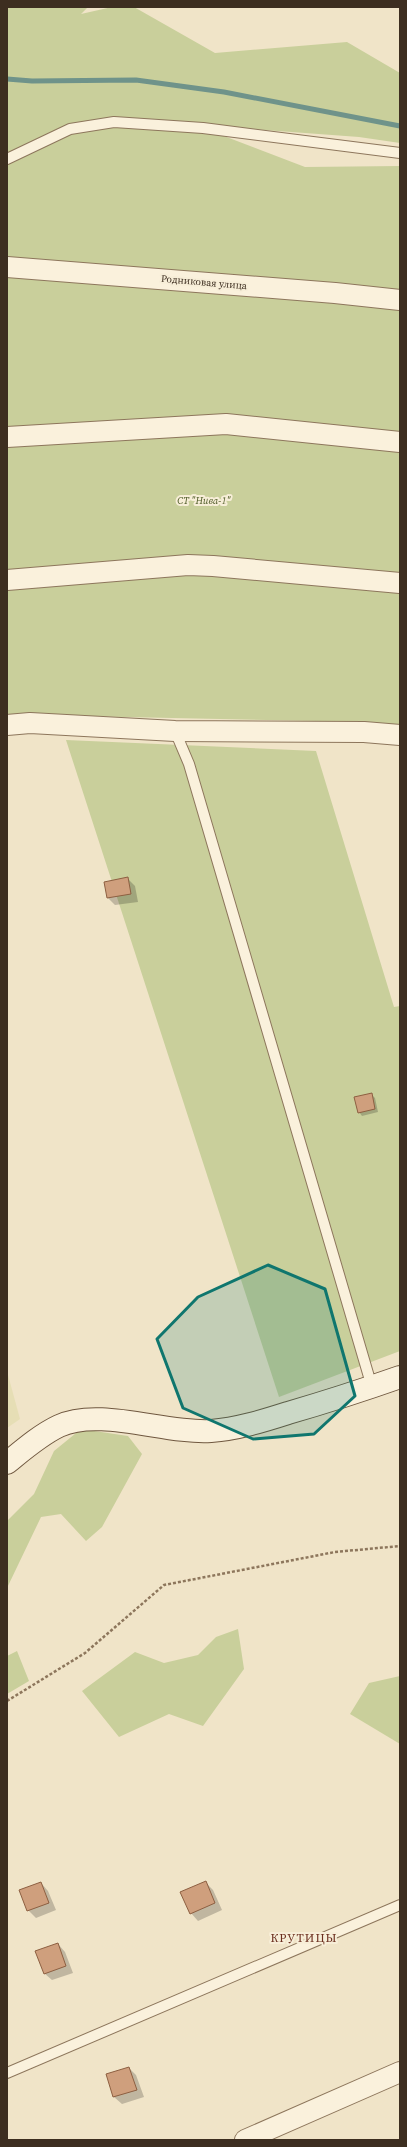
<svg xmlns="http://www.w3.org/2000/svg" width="407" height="2147" font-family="'Source Serif 4',serif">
<rect width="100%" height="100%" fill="#f0e4c8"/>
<path fill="#e6deb5" d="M7 1371 20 1419 7 1428Z"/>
<path fill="#c9cf9b" d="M7 7H88L81 14 112 7H134L215 53 347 42 400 73V143L359 137 195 125 305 167 400 166V725L366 722 29 715 7 717Z
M66 740 316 751 394 1007 400 1006V1351L279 1397Z
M81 1429 128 1436 142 1454 102 1527 86 1541 61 1514 41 1517 7 1588V1521L34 1494 54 1451Z
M238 1629 244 1669 203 1726 169 1714 119 1737 82 1691 135 1652 164 1663 198 1655 216 1637Z
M17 1651 29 1681 7 1694V1656Z
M400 1676V1744L350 1714 369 1683Z"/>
<path fill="#0003" d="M127 878 135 886 138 902 115 905 108 898 105 883Z
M372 1095 375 1098 378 1112 362 1116 359 1112Z
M205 1882 213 1890 222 1910 198 1921 191 1913Z
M41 1883 48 1891 56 1910 36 1918 28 1910Z
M58 1944 65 1952 73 1973 52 1980 44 1973Z
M129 2068 136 2075 144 2097 122 2104 114 2097 107 2075Z"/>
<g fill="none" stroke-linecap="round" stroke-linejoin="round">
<path stroke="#6f938a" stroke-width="5" d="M7 79 32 81 136 80 224 92 400 126"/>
</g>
<path fill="#cf9f7d" stroke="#8d5f41" d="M128 877 131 894 107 898 104 882Z
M372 1093 375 1109 358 1113 354 1097Z
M206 1881 215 1903 190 1914 180 1892Z
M41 1882 49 1903 27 1911 19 1890Z
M58 1943 66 1966 44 1974 35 1951Z
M129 2067 137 2090 113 2097 106 2074Z"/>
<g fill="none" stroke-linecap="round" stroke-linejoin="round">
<g stroke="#8d765c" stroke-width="12">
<path id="lane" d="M7 159 70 129 114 122 203 128 400 153
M175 731 189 764 372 1387
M7 2073 400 1905"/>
</g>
<g stroke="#8d765c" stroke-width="22">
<path id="street" d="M7 267 335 293 400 300
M7 437 226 424 400 442
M7 580 188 565 213 566 400 583
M7 725 30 723 175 731 364 732 400 735
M245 2140 400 2072"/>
</g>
<g stroke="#6f573f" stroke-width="24">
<path id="secondary" d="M7 1463C23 1450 40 1435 59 1426 99 1407 166 1434 211 1431 237 1429 263 1421 288 1413 326 1402 363 1390 400 1377"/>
</g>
<path stroke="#8d765c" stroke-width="2.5" stroke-dasharray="3 2" stroke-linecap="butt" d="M7 1701 85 1653 164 1585 335 1552 400 1546"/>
<use href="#lane" stroke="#faf1dc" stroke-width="10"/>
<use href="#street" stroke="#faf1dc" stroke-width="20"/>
<use href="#secondary" stroke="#faf1dc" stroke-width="22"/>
</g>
<path fill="#0f766e" fill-opacity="0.2" stroke="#0f766e" stroke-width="3" stroke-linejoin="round" d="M268 1265 325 1289 355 1396 314 1434 253 1439 183 1408 157 1339 198 1297Z"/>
<g text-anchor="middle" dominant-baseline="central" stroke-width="4" stroke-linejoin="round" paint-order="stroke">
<g font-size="10" fill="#3d2e20" stroke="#f7eed8">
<text transform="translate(204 282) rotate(5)">Родниковая улица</text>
</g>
<g font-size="10" font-style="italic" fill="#4d5a26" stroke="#f7eed8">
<text x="204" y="500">СТ "Нива-1"</text>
</g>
<g font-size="12" letter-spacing="1" fill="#6b2e1e" stroke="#f7eed8">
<text x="304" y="1938">КРУТИЦЫ</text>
</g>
</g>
<rect width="407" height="2147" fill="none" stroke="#3d2e20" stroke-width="16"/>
</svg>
